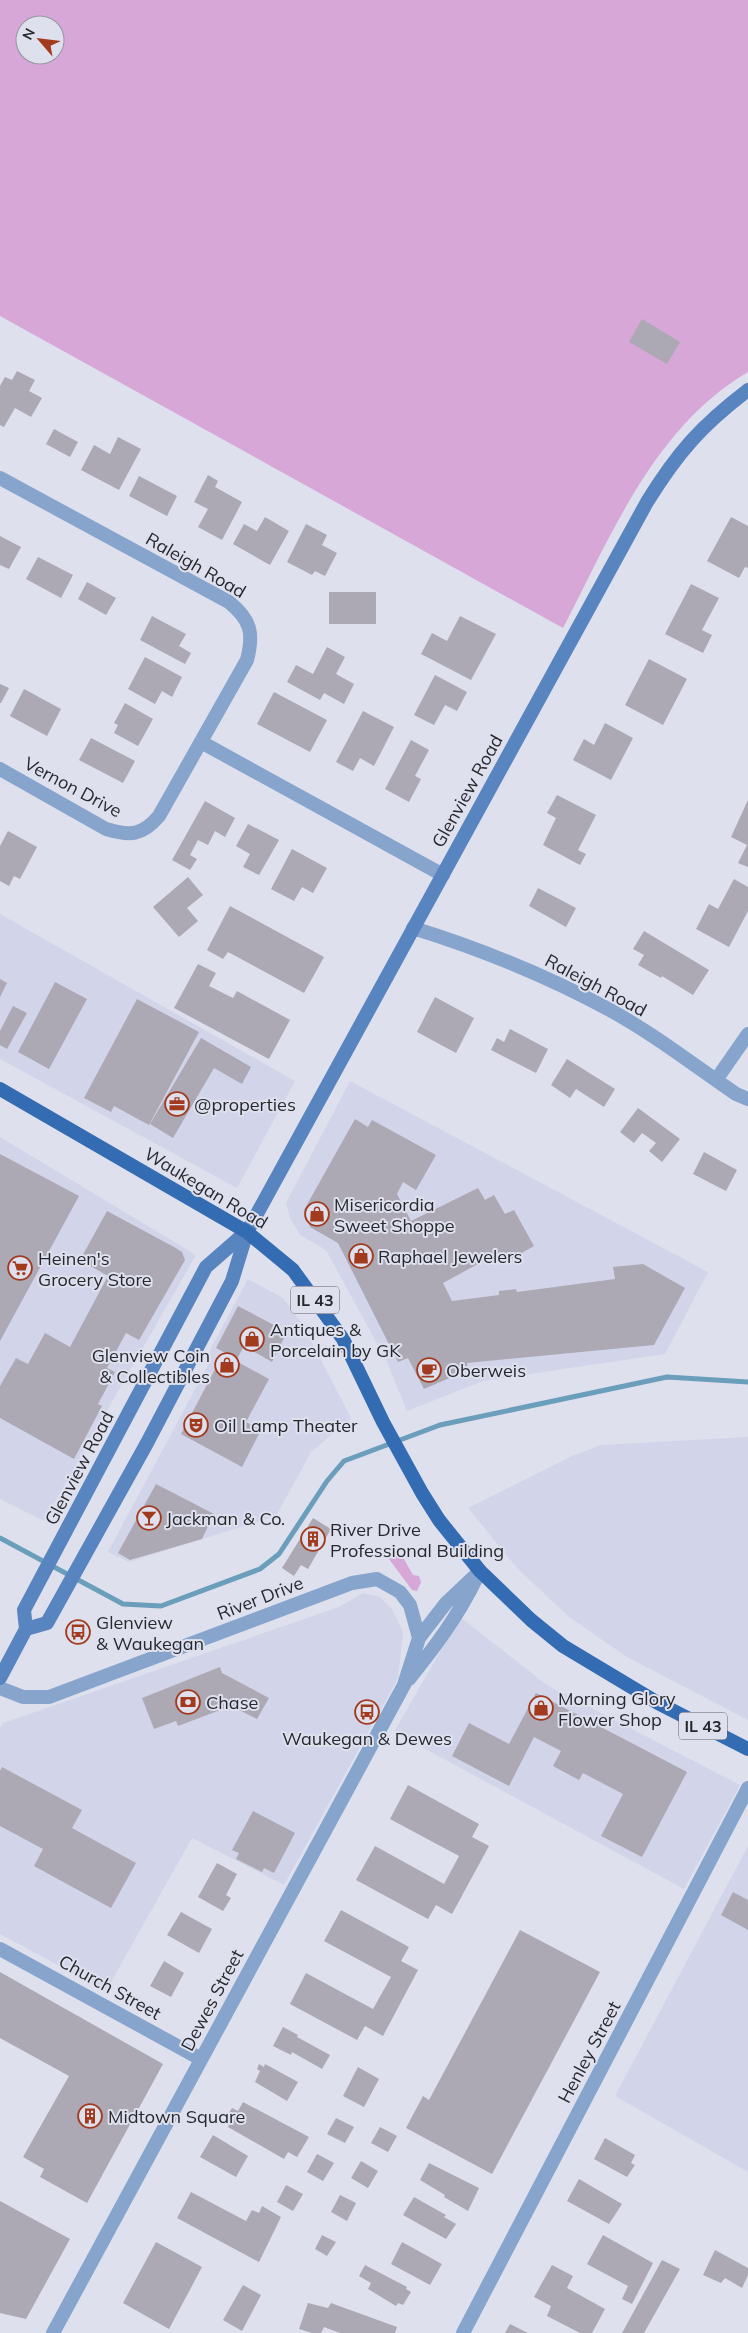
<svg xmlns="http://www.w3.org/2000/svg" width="748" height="2333" font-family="Mulish,sans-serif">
<rect width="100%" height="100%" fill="#dee0ee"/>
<path fill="#d2d5ea" d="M0 914 295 1081 237 1188 0 1059Z
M350 1081 708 1272 665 1354 483 1381 407 1411 387 1362 326 1250 300 1235 290 1218 286 1203Z
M0 1137 196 1255 44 1521 0 1499Z
M248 1279 283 1298 303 1325 351 1418 311 1452 276 1516 129 1562 108 1552 208 1365 211 1348Z
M748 1437V1720L627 1657 569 1617 517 1568 468 1508 572 1456 601 1445Z
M363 1593 380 1597 392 1609 403 1632 398 1678 284 1885 192 1838 106 1991 0 1934V1728L3 1723 339 1607Z
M460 1617 547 1685 740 1785 684 1889 394 1732Z
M748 1846V2172L615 2096Z"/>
<path fill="#d6a7d7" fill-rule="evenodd" d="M0 0H748V372C654 427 611 536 563 628L0 316ZM25 25H55V55H25Z
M395 1551 401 1554 413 1575 419 1576 421 1582 417 1591 412 1590 389 1559 390 1553Z"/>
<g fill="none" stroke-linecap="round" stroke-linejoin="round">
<path stroke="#6a9eba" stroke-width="5" d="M0 1538 123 1604 161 1606 260 1569 279 1554 327 1481 344 1461 440 1425 667 1377 748 1382"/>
</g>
<path fill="#aca8b4" d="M642 319 680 342 667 364 629 342Z
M17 371 35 380 29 391 42 398 31 417 15 408 4 427 0 425V386L5 377 12 380Z
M54 429 78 442 70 457 46 444Z
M118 437 141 449 119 490 81 470 94 445 110 454Z
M208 475 218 481 215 487 242 502 222 540 198 527 208 509 194 502Z
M139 476 177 496 167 516 129 496Z
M265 517 289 531 270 565 233 544 244 524 257 531Z
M731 517 748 526V568L745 567 739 578 707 561Z
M306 524 327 535 322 545 337 553 325 576 315 571 312 575 287 562Z
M0 536 21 547 9 569 0 565Z
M38 557 73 575 61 598 26 579Z
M87 582 116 598 106 615 78 599Z
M691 584 719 598 702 630 712 635 703 653 665 634Z
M329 592H376V624H329Z
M152 616 186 634 179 646 191 653 185 664 140 640Z
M460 616 496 634 471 680 421 654 432 633 447 641Z
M327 647 345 657 336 674 354 684 344 704 324 693 320 700 287 682 296 665 313 674Z
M145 657 182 677 172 697 162 691 155 704 128 689Z
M649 659 687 679 663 725 625 705Z
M435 675 467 692 457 711 445 705 434 725 414 715Z
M0 684 9 688 1 703H0Z
M24 689 61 709 47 736 10 716Z
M274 692 327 720 310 752 257 724Z
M125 703 153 719 138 746 114 733 118 725 114 723Z
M363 711 394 727 374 766 360 758 353 771 336 762Z
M605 723 633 738 611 780 573 760 584 739 594 745Z
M91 738 135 761 123 783 79 760Z
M411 740 429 750 415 776 421 779 409 802 385 789Z
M557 795 596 815 578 850 586 854 580 865 543 845 556 818 547 813Z
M748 800V867L738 863 747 845 731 837Z
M205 801 235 818 225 837 215 831 208 845 198 840 190 855 197 859 190 870 172 860Z
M248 824 279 840 259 875 243 867 250 854 236 846Z
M8 831 37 847 20 879 14 876 9 886 0 881V846Z
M292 849 327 868 313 893 302 887 294 901 271 889Z
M188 877 203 895 187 908 198 921 179 937 153 907Z
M734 879 748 887V911L729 947 696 929 709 904 718 909Z
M538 888 576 908 566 927 529 906Z
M230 906 324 957 304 993 228 952 223 959 207 950Z
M644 931 709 970 693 995 662 976 661 978 638 965 644 955 633 949Z
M198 964 216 973 209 986 233 998 237 991 290 1020 269 1059 174 1008Z
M0 979 7 983 0 997Z
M55 982 87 999 49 1069 18 1052Z
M435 997 474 1018 456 1053 417 1032Z
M137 999 199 1032 149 1125 114 1106 111 1112 84 1098Z
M13 1006 27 1013 7 1049 0 1045V1031Z
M510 1029 548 1049 536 1073 491 1050 497 1038 504 1042Z
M201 1038 251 1067 242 1084 214 1068 173 1138 150 1124Z
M567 1059 615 1089 604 1107 576 1089 570 1098 551 1085Z
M638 1108 680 1139 662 1162 649 1151 656 1143 642 1133 634 1143 620 1132Z
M355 1119 368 1127 372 1120 436 1155 416 1190 403 1182 397 1194 411 1221 478 1188 485 1200 494 1195 505 1214 514 1210 534 1246 506 1262 500 1252 443 1283 452 1301 499 1295V1291L516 1289 517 1292 615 1279 613 1267 643 1264 685 1288 654 1345 467 1363 468 1370 424 1389 408 1358 398 1362 338 1243 310 1227 304 1210Z
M704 1152 737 1170 726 1191 693 1174Z
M0 1154 79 1196 0 1341Z
M107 1211 174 1247 182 1252 185 1260 139 1340 126 1333 107 1368 115 1372 98 1404 102 1406 74 1459 0 1418V1386L16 1358 28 1364 45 1333 70 1347 108 1276 80 1260Z
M238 1306 287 1332 272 1362 244 1346 237 1359 216 1348Z
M223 1354 269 1379 246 1422 261 1430 242 1467 181 1434Z
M156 1484 214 1514 202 1539 130 1560 118 1553Z
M313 1518 331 1529 308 1569 301 1565 294 1576 282 1568Z
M220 1667 222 1673 269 1698 257 1719 231 1706 178 1726 176 1721 154 1729 142 1698Z
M536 1693 687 1772 642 1857 601 1836 623 1794 583 1773 579 1780 553 1766 561 1751 534 1737 509 1786 452 1756 469 1723 509 1744Z
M2 1767 82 1810 72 1828 136 1863 111 1908 34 1866 43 1849 0 1826V1771Z
M408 1785 479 1824 472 1837 489 1846 452 1914 436 1905 428 1919 356 1880 375 1846 444 1884 459 1856 390 1819Z
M253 1811 295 1833 274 1873 264 1868 262 1872 236 1859 239 1853 232 1850Z
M217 1863 237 1874 226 1895 231 1898 223 1911 198 1897Z
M733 1892 748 1900V1930L721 1915Z
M341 1910 409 1947 401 1961 418 1970 383 2036 365 2026 357 2040 290 2004 306 1973 373 2009 391 1977 324 1941Z
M181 1912 212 1929 199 1953 167 1935Z
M520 1930 600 1972 492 2174 406 2128 423 2096 429 2100Z
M164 1961 184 1973 171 1997 150 1986Z
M0 1972 163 2064 87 2203 40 2177 44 2169 23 2157 69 2076 0 2038Z
M283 2027 298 2035 297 2037 330 2055 322 2069 292 2052 291 2055 273 2046Z
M259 2064 264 2067 265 2064 298 2082 287 2101 255 2082 260 2071 257 2069Z
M358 2067 379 2079 364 2107 343 2096Z
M243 2102 309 2137 297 2157 288 2152 284 2159 228 2127 229 2124 224 2121 232 2108 238 2111Z
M336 2118 354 2127 345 2143 327 2134Z
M380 2127 397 2136 388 2152 371 2143Z
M213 2135 248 2156 236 2177 200 2157Z
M605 2138 635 2155 631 2163 635 2165 627 2177 594 2159Z
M317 2154 334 2163 323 2181 307 2172Z
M361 2161 378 2171 368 2188 351 2178Z
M429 2163 479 2188 468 2211 444 2197 445 2195 420 2180Z
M579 2179 622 2204 609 2224 567 2201Z
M286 2185 303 2194 293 2211 277 2202Z
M191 2192 246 2221 252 2210 259 2213 262 2206 281 2217 259 2262 177 2218Z
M340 2195 356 2203 347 2221 331 2212Z
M414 2197 446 2215 444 2217 456 2224 446 2239 403 2215Z
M0 2201 70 2239 26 2319 0 2313Z
M322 2235 336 2242 327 2256 315 2249Z
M603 2235 653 2263 632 2304 622 2299 628 2286 587 2264Z
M156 2242 202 2267 169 2329 123 2303Z
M402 2242 442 2264 430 2285 391 2264Z
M715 2250 748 2268V2275L742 2288 725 2278 721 2283 703 2275Z
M662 2260 680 2269 644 2333H622Z
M365 2265 407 2287 406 2289 411 2292 403 2305 398 2303 396 2306 368 2289 371 2283 359 2276Z
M552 2265 573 2276 567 2288 605 2309 592 2333H580L547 2316 551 2306 534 2297Z
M243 2285 261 2295 242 2331 223 2320Z
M308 2303 328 2308 331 2303 397 2327 395 2333H340L324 2327 321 2333H312L299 2329Z
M510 2324 528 2333H505Z"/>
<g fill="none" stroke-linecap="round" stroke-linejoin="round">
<path stroke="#86a4cc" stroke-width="14" d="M0 478 229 602C251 620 254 633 247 660L159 816C142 836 130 836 106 829L0 769
M201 742 443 875
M413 928C481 949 547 976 610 1010 654 1034 695 1066 736 1094L748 1099
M716 1080 748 1034
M409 1679C435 1647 458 1616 476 1579
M0 1688 23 1697H49L352 1583 377 1579 400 1592 410 1605 419 1638
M0 1949 201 2059
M53 2333 404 1685 419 1638 446 1603 480 1571
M463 2333 748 1788"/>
<path stroke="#5884bf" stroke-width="14" d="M26 1629 47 1623 147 1443 232 1281 247 1232 647 502C678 452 701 426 748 390
M0 1678 26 1629 24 1610 206 1267 246 1232"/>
<path stroke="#346cb4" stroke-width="14" d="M0 1089 247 1232 293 1270 343 1339 383 1422 422 1493 439 1520 480 1571 531 1620 563 1646 658 1703 748 1749"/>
</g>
<defs>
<g id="office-ring" transform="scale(1.25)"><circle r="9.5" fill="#dee0ee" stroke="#a23a1e" stroke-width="1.5"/><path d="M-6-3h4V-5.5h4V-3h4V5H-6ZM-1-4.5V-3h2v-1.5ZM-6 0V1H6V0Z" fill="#a23a1e"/></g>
<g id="shop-ring" transform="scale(1.25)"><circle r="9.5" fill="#dee0ee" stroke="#a23a1e" stroke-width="1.5"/><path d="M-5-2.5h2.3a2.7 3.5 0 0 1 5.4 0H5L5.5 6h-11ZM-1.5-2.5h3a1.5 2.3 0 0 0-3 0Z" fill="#a23a1e"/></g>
<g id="supermarket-ring" transform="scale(1.25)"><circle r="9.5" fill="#dee0ee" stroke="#a23a1e" stroke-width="1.5"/><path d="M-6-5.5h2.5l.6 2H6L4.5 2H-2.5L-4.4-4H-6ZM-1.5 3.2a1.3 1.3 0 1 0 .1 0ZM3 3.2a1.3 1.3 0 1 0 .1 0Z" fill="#a23a1e"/></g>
<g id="cafe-ring" transform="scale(1.25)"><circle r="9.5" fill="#dee0ee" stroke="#a23a1e" stroke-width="1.5"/><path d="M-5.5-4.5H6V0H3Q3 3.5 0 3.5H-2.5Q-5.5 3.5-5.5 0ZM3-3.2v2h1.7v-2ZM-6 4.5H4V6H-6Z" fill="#a23a1e"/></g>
<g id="theatre-ring" transform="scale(1.25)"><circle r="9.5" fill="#dee0ee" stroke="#a23a1e" stroke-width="1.5"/><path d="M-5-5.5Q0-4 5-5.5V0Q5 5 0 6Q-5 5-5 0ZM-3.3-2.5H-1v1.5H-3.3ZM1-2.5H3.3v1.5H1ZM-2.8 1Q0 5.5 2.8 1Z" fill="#a23a1e"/></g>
<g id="bar-ring" transform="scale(1.25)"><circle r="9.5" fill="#dee0ee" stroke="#a23a1e" stroke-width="1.5"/><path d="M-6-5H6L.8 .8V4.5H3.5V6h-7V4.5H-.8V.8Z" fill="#a23a1e"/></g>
<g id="building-ring" transform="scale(1.25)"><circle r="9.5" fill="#dee0ee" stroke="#a23a1e" stroke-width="1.5"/><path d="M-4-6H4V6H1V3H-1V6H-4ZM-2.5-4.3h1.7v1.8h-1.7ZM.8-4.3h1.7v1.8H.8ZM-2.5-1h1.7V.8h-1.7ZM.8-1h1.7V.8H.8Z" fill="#a23a1e"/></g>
<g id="bus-ring" transform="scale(1.25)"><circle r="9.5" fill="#dee0ee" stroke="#a23a1e" stroke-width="1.5"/><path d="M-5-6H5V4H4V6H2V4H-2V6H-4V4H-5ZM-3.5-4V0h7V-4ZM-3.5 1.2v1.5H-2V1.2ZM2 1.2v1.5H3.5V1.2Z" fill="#a23a1e"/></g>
<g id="bank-ring" transform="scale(1.25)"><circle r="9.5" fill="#dee0ee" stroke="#a23a1e" stroke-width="1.5"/><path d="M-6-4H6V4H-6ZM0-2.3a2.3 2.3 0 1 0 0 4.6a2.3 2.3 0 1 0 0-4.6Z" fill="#a23a1e"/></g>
</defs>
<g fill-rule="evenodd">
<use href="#office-ring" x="177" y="1104"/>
<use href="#shop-ring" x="317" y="1214"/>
<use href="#shop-ring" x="361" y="1256"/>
<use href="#supermarket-ring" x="20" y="1268"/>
<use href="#shop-ring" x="252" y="1339"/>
<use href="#shop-ring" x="227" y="1365"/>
<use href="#cafe-ring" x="429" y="1370"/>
<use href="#theatre-ring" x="196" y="1425"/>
<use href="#bar-ring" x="149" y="1518"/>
<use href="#building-ring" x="313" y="1539"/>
<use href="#bus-ring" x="78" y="1632"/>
<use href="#bank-ring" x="188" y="1702"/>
<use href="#shop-ring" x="541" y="1708"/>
<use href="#bus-ring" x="367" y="1712"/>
<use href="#building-ring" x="90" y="2116"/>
</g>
<g text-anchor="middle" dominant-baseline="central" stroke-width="4" stroke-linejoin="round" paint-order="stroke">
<g fill="#dee0ee" stroke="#5e5f67" stroke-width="1">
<rect x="291" y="1286.5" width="48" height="27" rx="4"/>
<rect x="679" y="1712.5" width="48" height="27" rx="4"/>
</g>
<g font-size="16" font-weight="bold" fill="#27282d">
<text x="315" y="1300">IL 43</text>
<text x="703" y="1726">IL 43</text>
</g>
<g font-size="18" fill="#27282d" stroke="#dee0ee">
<text transform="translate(196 565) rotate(30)">Raleigh Road</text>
<text transform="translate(73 787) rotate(28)">Vernon Drive</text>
<text transform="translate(467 791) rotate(-61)">Glenview Road</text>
<text transform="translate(596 985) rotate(28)">Raleigh Road</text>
<text transform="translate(206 1188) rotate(31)">Waukegan Road</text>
<text transform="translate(79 1468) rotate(-62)">Glenview Road</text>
<text transform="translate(260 1598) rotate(-21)">River Drive</text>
<text transform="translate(110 1987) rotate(29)">Church Street</text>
<text transform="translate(212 2000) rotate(-62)">Dewes Street</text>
<text transform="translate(589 2052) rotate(-62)">Henley Street</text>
</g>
<g font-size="18" fill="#27282d" stroke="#dee0ee" text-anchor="start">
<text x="194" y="1104">@properties</text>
<text x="334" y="1204">Misericordia<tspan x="334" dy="21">Sweet Shoppe</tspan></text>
<text x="378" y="1256">Raphael Jewelers</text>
<text x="38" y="1258">Heinen's<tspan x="38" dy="21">Grocery Store</tspan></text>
<text x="270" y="1329">Antiques &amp;<tspan x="270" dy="21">Porcelain by GK</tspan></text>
<text x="210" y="1355" text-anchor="end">Glenview Coin<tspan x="210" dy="21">&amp; Collectibles</tspan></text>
<text x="446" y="1370">Oberweis</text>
<text x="214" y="1425">Oil Lamp Theater</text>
<text x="166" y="1518">Jackman &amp; Co.</text>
<text x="330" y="1529">River Drive<tspan x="330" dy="21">Professional Building</tspan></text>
<text x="96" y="1622">Glenview<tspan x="96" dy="21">&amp; Waukegan</tspan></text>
<text x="558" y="1698">Morning Glory<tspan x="558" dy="21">Flower Shop</tspan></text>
<text x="206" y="1702">Chase</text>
<text x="367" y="1738" text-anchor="middle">Waukegan &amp; Dewes</text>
<text x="108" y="2116">Midtown Square</text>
</g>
</g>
<g transform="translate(40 40) rotate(298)"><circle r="24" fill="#dee0ee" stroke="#9596a1"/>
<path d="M0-4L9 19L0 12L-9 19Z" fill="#a23a1e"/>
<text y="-8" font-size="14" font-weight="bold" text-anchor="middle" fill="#27282d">N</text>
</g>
</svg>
